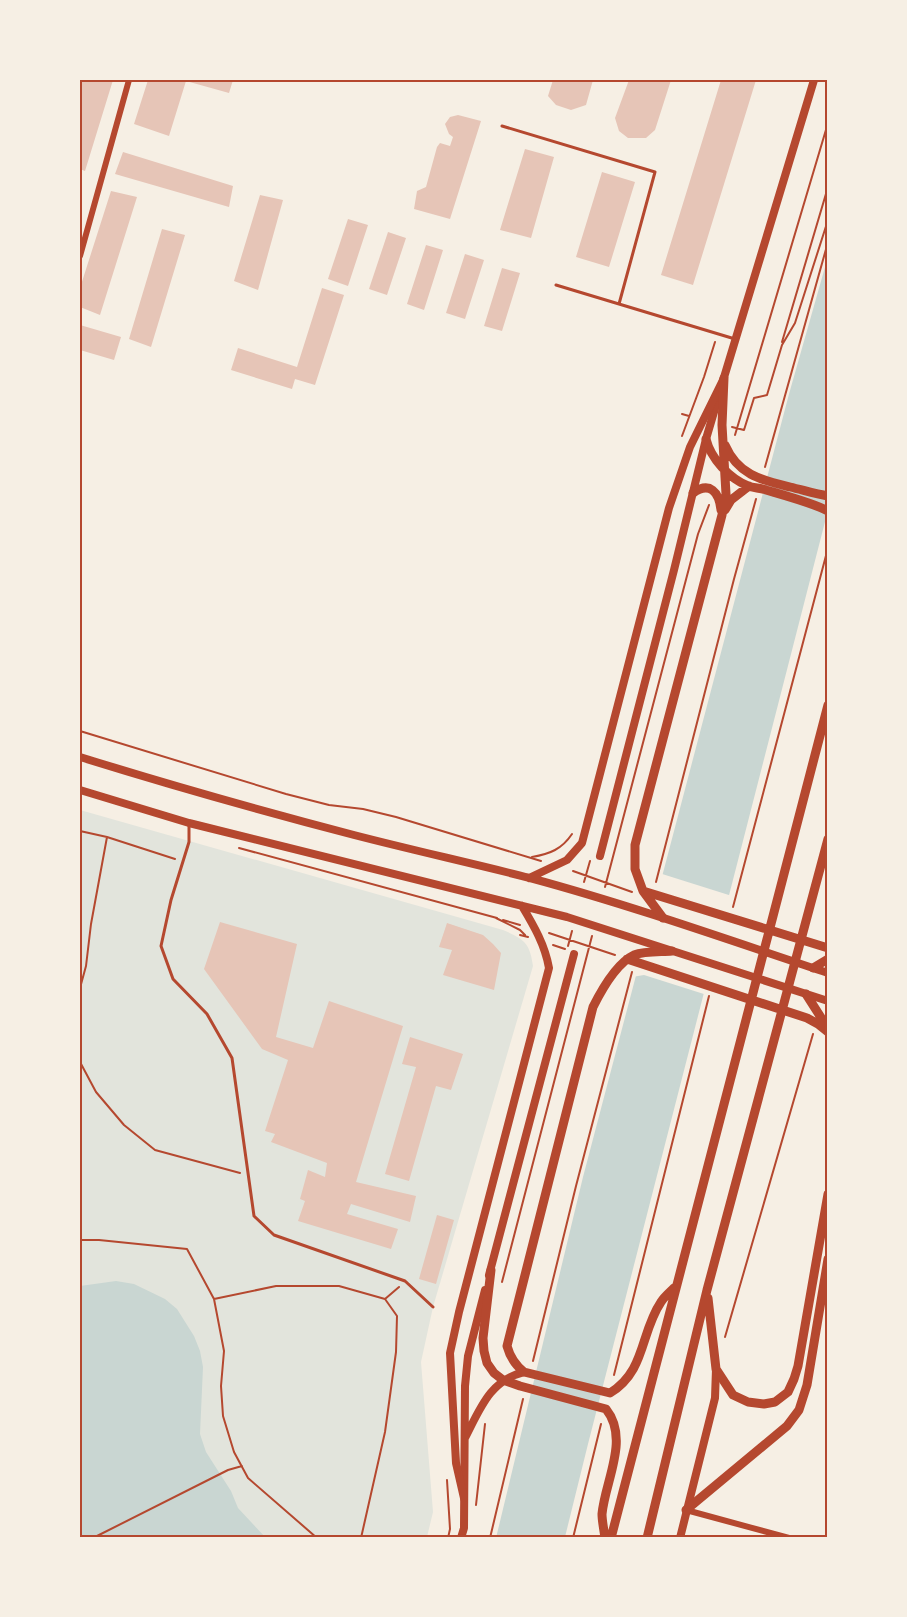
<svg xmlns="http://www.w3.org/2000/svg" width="907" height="1617" font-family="'Fira Sans',sans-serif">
<rect width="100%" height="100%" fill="#f6efe4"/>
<path fill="#e2e4dc" d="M80 810 503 930C524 939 530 943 533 966L433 1307 421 1362 433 1512 427 1537H80Z"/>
<path fill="#c9d6d2" d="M827 260V514L588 1444 565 1537 496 1538 583 1177 789 394Z
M116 1281 134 1284 165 1299 177 1309 194 1336 200 1351 203 1367 200 1434 206 1452 231 1491 238 1508 265 1537 80 1538V1286Z"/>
<path fill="#f6efe4" d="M659 873 732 896 707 995 644 975 632 977Z"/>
<path fill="#e6c5b7" d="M80 80H113L85 171 80 169Z
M148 80H233L229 93 186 81 169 136 134 124Z
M553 80H593L586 105 571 110 556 105 548 96Z
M629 80H671L655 130 646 138H628L619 131 615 118Z
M721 80H756L693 285 661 275Z
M458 115 481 121 450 219 414 209 417 191 426 187 437 147 440 143 450 146 453 137 449 134 445 124 450 117Z
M525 149 554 157 531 238 500 230Z
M123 152 233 186 229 207 115 174Z
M602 172 635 182 609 267 576 257Z
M111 191 137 197 100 315 80 307V288Z
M260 195 283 200 258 290 234 281Z
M348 219 368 225 348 286 328 279Z
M162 229 185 235 151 347 129 339Z
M388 232 406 238 387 295 369 289Z
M426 245 443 250 424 310 407 304Z
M465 254 484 260 465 319 446 313Z
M502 268 520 273 502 331 484 326Z
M322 288 344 295 315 385 295 379 292 389 231 370 238 348 297 367Z
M80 325 121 337 114 360 80 350Z
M220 922 297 944 276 1037 313 1048 329 1001 403 1026 356 1182 416 1196 410 1222 351 1204 347 1214 398 1229 391 1249 298 1221 305 1201 300 1199 308 1170 325 1177 327 1163 271 1142 275 1134 265 1131 288 1060 262 1049 204 969Z
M447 923 483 935 493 944 501 953 494 990 443 975 452 950 439 947Z
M410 1037 463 1054 451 1090 436 1086 409 1181 385 1174 416 1067 402 1064Z
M437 1215 454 1220 436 1284 419 1279Z"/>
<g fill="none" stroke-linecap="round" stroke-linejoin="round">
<path stroke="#b5482f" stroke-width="2" d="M782 342 828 187
M682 414 689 416
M732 427 744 430 754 398 767 395 782 345 795 323 828 220
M735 435 828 123
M682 436 704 377 715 342
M765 467 828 242
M80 731 286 794 329 805 363 809 396 817 541 861
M80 831 107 837 175 859
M239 848 497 918
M532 857C550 854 562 849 572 834
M573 871 632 892
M584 882 590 861
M656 882 734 579 756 499
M605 887 698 534 709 505
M733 907 828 548
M496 918 520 930 525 935
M503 920 520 925
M549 933 615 955
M520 935 528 937
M553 945 565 949
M568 946 572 931
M80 988 86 966 91 924 107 837
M80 1062 96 1092 124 1125 155 1150 240 1173
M80 1240H99L187 1249 214 1299 224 1351 221 1386 223 1416 234 1452 248 1478 317 1538
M502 1282 592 936
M214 1299 276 1286H339L385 1299 397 1316 396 1352 385 1432 361 1538
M385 1299 399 1287
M725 1337 813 1034
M533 1361 576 1186 632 972
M614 1375 709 996
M447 1480 450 1529 448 1538
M476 1505 485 1424
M93 1538 228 1470 242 1466
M490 1538 523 1399
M573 1538 601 1424"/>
<path stroke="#b5482f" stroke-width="3" d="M502 126 655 172 619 304
M556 285 735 339
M189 823V842L171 900 161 946 173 979 207 1014 232 1058 254 1216 274 1235 405 1281 433 1307"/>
<path stroke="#b5482f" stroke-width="6" d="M80 256 129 80
M686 1510 789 1538"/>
<path stroke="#b5482f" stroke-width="8" d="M722 384 814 80
M600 856 674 570 706 439 719 395
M489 1275 574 954
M465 1438C480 1409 490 1380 524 1372
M461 1538 464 1528 465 1386 468 1356 485 1290
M680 1538 715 1398 716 1369"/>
<path stroke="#b5482f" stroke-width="8" d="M80 757C170 785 262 811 354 835 412 850 471 863 530 878 630 905 729 940 828 973
M80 790 189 823 567 917 828 1001
M529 878 567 860 582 843 669 508 690 447 724 378
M464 1498 456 1463 450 1353 459 1312 549 968C545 945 534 926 522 906"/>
<path stroke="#b5482f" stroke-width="9" d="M706 439C711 459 729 478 748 486 754 488 760 488 766 490 783 495 813 503 828 511
M725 445C738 475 761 480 790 487 803 490 815 494 828 496
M693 493C710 481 719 492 721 510
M725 510 731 500 749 486
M643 891 828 948
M663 918 643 891 635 869V845L722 515 726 494 722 425 724 378
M672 951C661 952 645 951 634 955 617 963 601 991 593 1007L507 1346C510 1357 515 1365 524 1372L610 1393C646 1371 640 1333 661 1302 664 1297 670 1292 674 1288
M627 959 807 1018 818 1024 828 1032
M813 968 828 959
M806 994 827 1027
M491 1270 483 1338 484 1351 487 1363 494 1373 503 1380 520 1386 606 1409C630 1439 605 1481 602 1514 602 1521 604 1530 605 1538
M708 1298 716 1369 733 1395 748 1402 764 1404 775 1402 788 1392 794 1379 798 1366 828 1194
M686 1510 787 1426 799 1410 807 1385 828 1259
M611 1538 828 705
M647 1538 707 1290 828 839"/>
</g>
<rect width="907" height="1617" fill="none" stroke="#f6efe4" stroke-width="162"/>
<rect x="81" y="81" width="745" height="1455" fill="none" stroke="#b5482f" stroke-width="2"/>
</svg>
